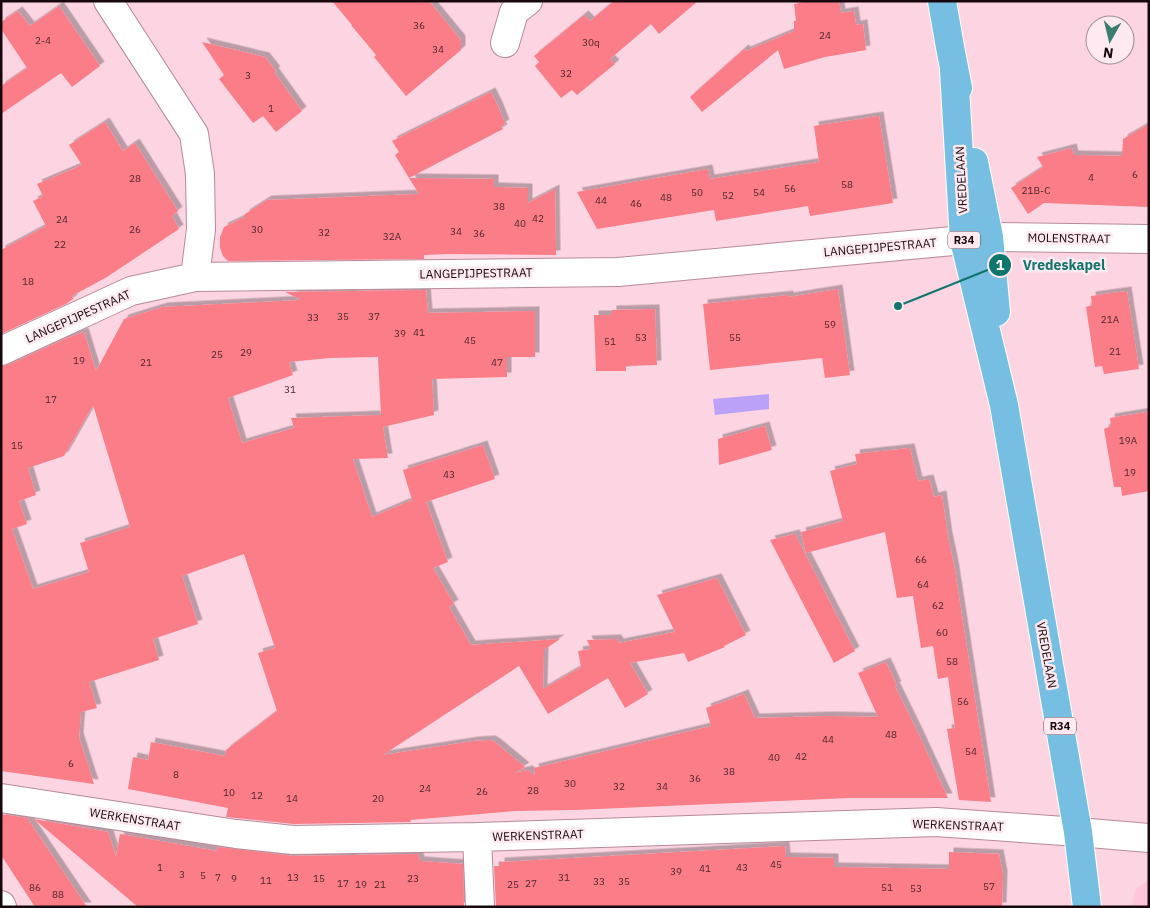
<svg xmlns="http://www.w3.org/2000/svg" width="1150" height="908" font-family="'IBM Plex Sans',sans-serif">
<defs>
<filter id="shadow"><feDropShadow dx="4.5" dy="-4.5" stdDeviation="0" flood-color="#0004"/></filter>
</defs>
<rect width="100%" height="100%" fill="#fdd5e2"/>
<path fill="#ffc6d9" d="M1149 879V907H1132L1135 890Z"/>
<path fill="#bba2f8" d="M769 394V409L715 415 713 399Z"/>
<path fill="#fa7d87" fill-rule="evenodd" filter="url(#shadow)" d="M332 1H429L461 40V50L406 96 374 57 376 55 351 25H352Z
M614 1H698L659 34 651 24 610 59 615 64 577 95 572 90 561 98 535 66 539 62 534 56 584 15 590 21Z
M810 1H839L841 13 854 11 856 25 863 24 866 50 825 57 784 69 778 50 702 112 690 97 744 49 746 51 794 31V21H796L794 4Z
M59 6 100 66 72 87 61 73 1 114V86L27 68 1 29V22L18 11 30 26Z
M202 42 265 57 276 71 274 72 302 111 276 132 263 116 253 123 219 79 224 75Z
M491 92 498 106 505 124 501 126 503 129 409 178 395 155 399 152 392 141Z
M879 116 893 203 810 216 808 206 716 221 714 210 597 229 577 192 708 169 710 179 819 162 814 126Z
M105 122 123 151 135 143 178 211 172 216 179 229 107 277 72 296 73 299 66 304 1 334V250L46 226 33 201 43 196 37 184 82 165 69 145Z
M1149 124V207L1044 203 1028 214 1011 188 1043 167 1037 157 1072 148 1074 155 1122 156 1123 139Z
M409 178 494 179V187L528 188V203L555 189 556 255 449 254 424 255V259L228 261 223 256 220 248V237L224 227 245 217V214L267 200 419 194Z
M838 289 850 375 825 378 822 358 710 370 703 304 789 295V297Z
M426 290 428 313 535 311V357H507V377L432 379 434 415 383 427 388 458 353 459 372 517 412 500 403 470 483 445 495 479 426 502 448 562 433 568 454 604 449 607 471 645 560 639 544 650 543 689 581 667 578 651 591 649 587 640 617 639 619 643 675 632 657 595 717 578 746 635 724 646 725 647 688 662 684 653 630 663 648 694 625 708 608 678 548 714 519 666 383 755 474 741 491 740 496 743 525 767 515 773 528 770 535 775 534 768 711 726 706 708 744 694 755 718 829 716 878 717 858 673 886 662 897 686H895L918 733 948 798H850L575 810 515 811 410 820 411 822 294 824 226 817 228 808 128 789 133 757 148 760 151 742 225 756 226 750 277 711 258 653 275 648 244 554 182 576 198 624 153 639 159 660 89 682 97 708 81 712 79 737 94 784 1 771V366L8 365 67 338 84 332 96 371 124 319 163 307 301 300 285 292ZM378 357 381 415 291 418 294 428 242 443 228 398 293 375 289 362 330 358ZM93 405 130 527 80 543 89 572 33 589 12 529 27 524 19 501 36 495 28 468 64 456Z
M1127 291 1139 369 1104 374 1102 366 1095 367 1086 307 1092 305 1091 296Z
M655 309 657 365 626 366V371H596L594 315H612V310Z
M1147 412 1149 425V491L1122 496 1121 487H1114L1104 429 1111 426 1110 418Z
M765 426 772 450 719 465 718 439Z
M910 448 918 481 929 479 934 497 942 495 948 537 954 565 991 802 959 800 947 729 955 728 948 677 938 679 933 646 921 648 913 596 897 598 885 532 806 553 801 532 843 521 830 471 857 464 855 454Z
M795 534 855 651 834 663 770 540Z
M1 814 27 818 87 907H35L1 855Z
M34 819 108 832 116 856 120 834 217 851 218 847 293 856 418 854 420 861 463 864 464 907H138Z
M785 846 786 857 834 858V867L949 869V852L999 854 1003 875 1002 907H496L494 866H500V862Z"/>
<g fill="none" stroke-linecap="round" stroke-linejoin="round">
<g stroke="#b78a99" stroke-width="30">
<path id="minor" d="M108 1 194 134 200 174 201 229 195 277
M505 43 514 12 528 1
M989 237 1149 239
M1 351 131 291 195 277 618 272 964 240
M1 798 236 834 293 840 477 837 936 822 1078 832 1149 838
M477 837 480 907
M1 905 2 907"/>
</g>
<g stroke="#fff" stroke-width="30">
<path id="major" d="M942 1 950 47 958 88
M954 70 964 240 1004 405 1078 832 1087 907
M974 162 989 237 996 312"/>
</g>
<use href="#minor" stroke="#fff" stroke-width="28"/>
<use href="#major" stroke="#77bfe2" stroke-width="28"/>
</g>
<g text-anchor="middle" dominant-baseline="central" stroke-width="5" stroke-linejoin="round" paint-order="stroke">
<g font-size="10" fill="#50252c">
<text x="419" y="25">36</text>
<text x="825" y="35">24</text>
<text x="43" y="40">2-4</text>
<text x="591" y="42">30q</text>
<text x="438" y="49">34</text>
<text x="566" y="73">32</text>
<text x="248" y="75">3</text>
<text x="271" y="108">1</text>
<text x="1135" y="174">6</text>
<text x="1091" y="177">4</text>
<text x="135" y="178">28</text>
<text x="847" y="184">58</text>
<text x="790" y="188">56</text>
<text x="1036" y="190">21B-C</text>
<text x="697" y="192">50</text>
<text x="759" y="192">54</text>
<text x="728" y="195">52</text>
<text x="666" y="197">48</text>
<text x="601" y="200">44</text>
<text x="636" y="203">46</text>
<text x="499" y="206">38</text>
<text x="538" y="218">42</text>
<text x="62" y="219">24</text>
<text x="520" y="223">40</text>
<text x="135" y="229">26</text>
<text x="257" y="229">30</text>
<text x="456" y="231">34</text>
<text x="324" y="232">32</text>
<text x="479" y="233">36</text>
<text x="392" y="236">32A</text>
<text x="60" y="244">22</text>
<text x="28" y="281">18</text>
<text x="343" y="316">35</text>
<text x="374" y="316">37</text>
<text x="313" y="317">33</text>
<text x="1110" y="319">21A</text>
<text x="830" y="324">59</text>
<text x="419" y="332">41</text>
<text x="400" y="333">39</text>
<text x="641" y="337">53</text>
<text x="735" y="337">55</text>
<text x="470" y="340">45</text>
<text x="610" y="341">51</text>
<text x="1115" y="351">21</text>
<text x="246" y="352">29</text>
<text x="217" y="354">25</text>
<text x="79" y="360">19</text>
<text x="146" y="362">21</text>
<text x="497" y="362">47</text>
<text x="290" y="389">31</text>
<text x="51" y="399">17</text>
<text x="1128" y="440">19A</text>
<text x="17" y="445">15</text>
<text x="1130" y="472">19</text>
<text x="449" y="474">43</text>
<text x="921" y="559">66</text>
<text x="923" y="584">64</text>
<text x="938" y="605">62</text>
<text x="942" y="632">60</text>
<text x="952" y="661">58</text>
<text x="963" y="701">56</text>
<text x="891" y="734">48</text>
<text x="828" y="739">44</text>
<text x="971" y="751">54</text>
<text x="801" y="756">42</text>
<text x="774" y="757">40</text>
<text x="71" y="763">6</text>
<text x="729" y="771">38</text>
<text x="176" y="774">8</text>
<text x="695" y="778">36</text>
<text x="570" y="783">30</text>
<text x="619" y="786">32</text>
<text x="662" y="786">34</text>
<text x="425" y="788">24</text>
<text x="533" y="790">28</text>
<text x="482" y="791">26</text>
<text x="229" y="792">10</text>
<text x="257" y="795">12</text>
<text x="292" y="798">14</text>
<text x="378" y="798">20</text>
<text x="776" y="864">45</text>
<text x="160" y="867">1</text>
<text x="742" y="867">43</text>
<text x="705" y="868">41</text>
<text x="676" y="871">39</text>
<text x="182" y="874">3</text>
<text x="203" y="875">5</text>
<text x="218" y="877">7</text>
<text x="293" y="877">13</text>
<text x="564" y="877">31</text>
<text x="234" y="878">9</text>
<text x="319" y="878">15</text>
<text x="413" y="878">23</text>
<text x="266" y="880">11</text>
<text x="599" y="881">33</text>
<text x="624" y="881">35</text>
<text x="343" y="883">17</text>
<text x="531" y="883">27</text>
<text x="361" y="884">19</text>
<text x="380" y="884">21</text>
<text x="513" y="884">25</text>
<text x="989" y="886">57</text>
<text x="35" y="887">86</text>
<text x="887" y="887">51</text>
<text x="916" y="888">53</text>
<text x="58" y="894">88</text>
</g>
<g fill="#fde9ef" stroke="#5d4c52" stroke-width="1">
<rect x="948" y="231.5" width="32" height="17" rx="4"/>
<rect x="1044" y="717.5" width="32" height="17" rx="4"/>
</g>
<g font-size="11" font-weight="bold" fill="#18080e">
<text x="964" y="240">R34</text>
<text x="1060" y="726">R34</text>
</g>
<g font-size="12" fill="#18080e" stroke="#fde9ef">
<text transform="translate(961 180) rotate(-93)">VREDELAAN</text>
<text transform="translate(1069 238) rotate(1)">MOLENSTRAAT</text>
<text transform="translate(880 247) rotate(-5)">LANGEPIJPESTRAAT</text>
<text transform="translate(476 273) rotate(-1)">LANGEPIJPESTRAAT</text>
<text transform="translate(78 316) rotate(-24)">LANGEPIJPESTRAAT</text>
<text transform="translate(1047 655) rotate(80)">VREDELAAN</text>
<text transform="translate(135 819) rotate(9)">WERKENSTRAAT</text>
<text transform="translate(958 825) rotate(2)">WERKENSTRAAT</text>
<text transform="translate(538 835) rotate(-2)">WERKENSTRAAT</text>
</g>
</g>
<path fill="none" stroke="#0f766e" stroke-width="2" d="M898 306L1000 265"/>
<g fill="#0f766e" stroke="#fde9ef" stroke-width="2">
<circle cx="898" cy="306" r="5"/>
<circle cx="1000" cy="265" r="12"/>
</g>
<g font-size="15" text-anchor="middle" font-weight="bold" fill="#fff">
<text x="1000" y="270">1</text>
</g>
<g font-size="14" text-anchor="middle" font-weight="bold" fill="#0f766e" stroke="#fde9ef" stroke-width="5" stroke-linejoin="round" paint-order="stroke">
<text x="1064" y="270">Vredeskapel</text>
</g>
<rect width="1150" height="908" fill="none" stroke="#18080e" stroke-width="5"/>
<g transform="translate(1110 40) rotate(188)"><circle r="24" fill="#fde9ef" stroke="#a18f95"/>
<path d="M0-4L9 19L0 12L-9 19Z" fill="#3b7d6e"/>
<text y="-8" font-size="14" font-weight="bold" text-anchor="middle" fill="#18080e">N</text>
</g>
</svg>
